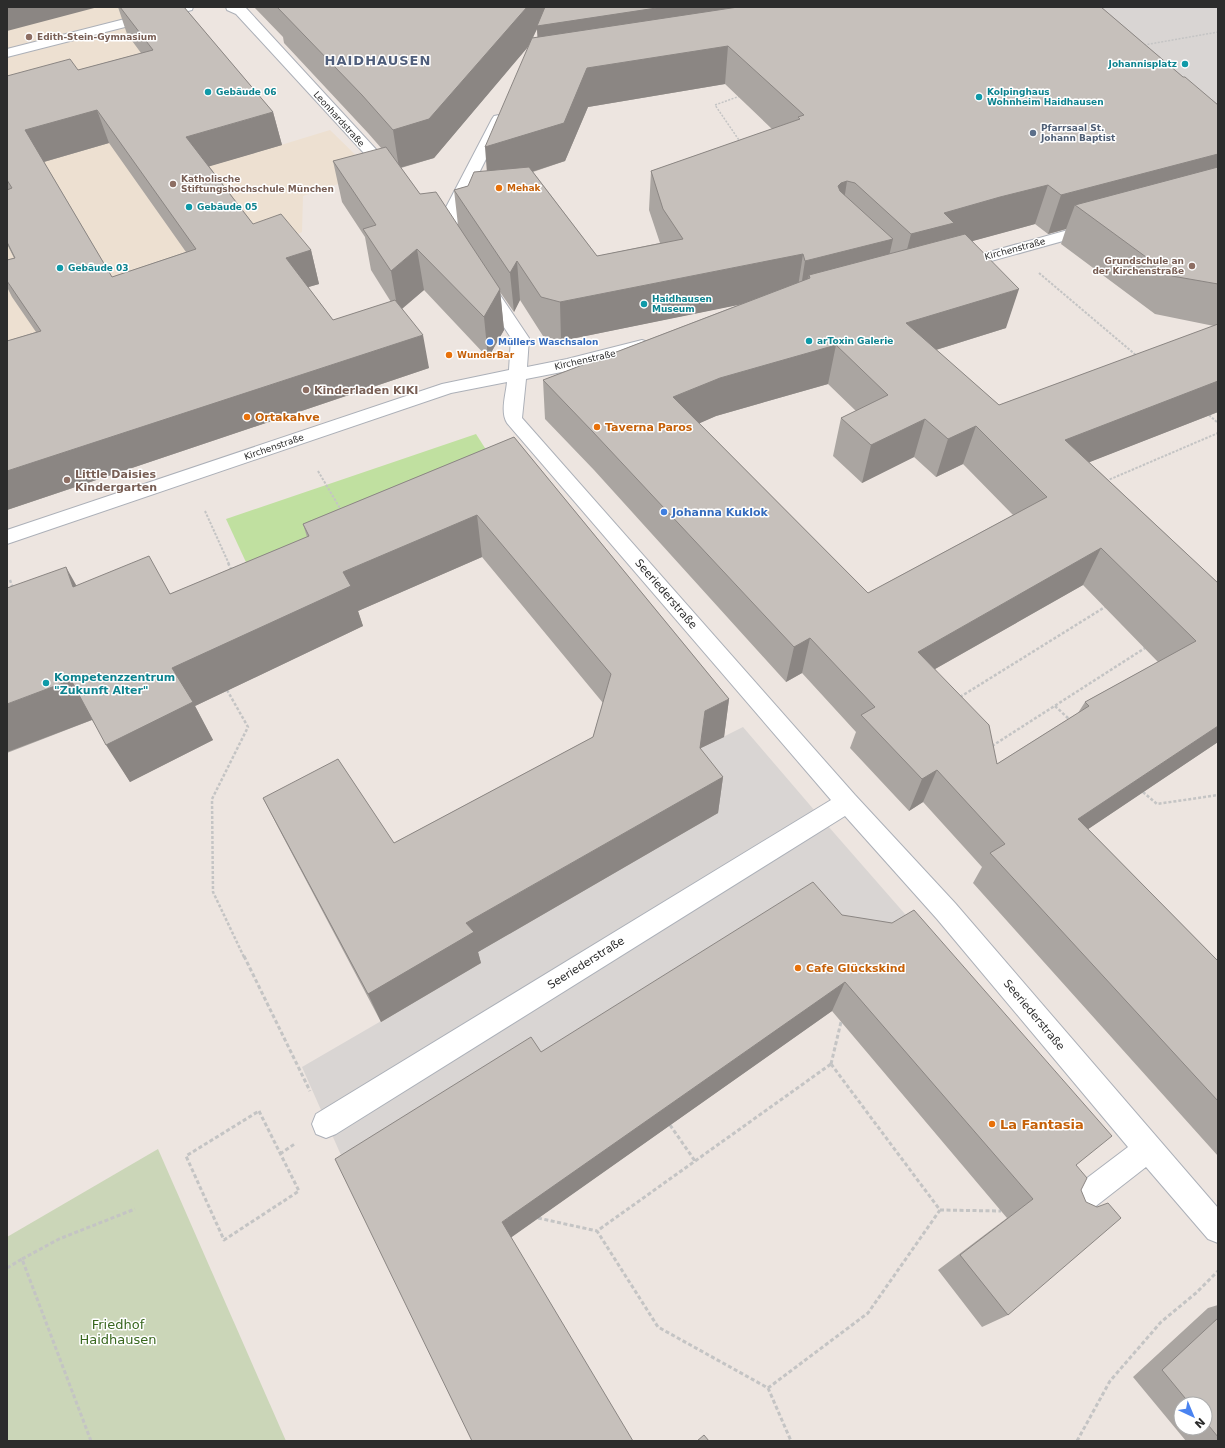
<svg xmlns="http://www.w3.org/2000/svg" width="1225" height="1448" font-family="'DejaVu Sans',sans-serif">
<rect width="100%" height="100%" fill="#ede5e0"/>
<path fill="#ede0d1" d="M7 7H162L281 145 330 130 373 172 303 196 302 232 7 377Z"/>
<path fill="#c0e0a0" d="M476 434 492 459 251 573 226 519Z"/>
<path fill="#cbd6b8" d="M158 1149 286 1441H7V1237Z"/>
<path fill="#d9d5d3" d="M1086 7H1218V121Z
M743 727 821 818 919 930 352 1180 302 1067 481 963 474 954 695 785 701 748Z"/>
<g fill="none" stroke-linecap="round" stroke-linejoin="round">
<g stroke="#acb0b8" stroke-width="2">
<path id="minor" d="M172 7H193L192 10 7 57V49Z
M226 7 246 8 395 170 397 173 395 176 390 177 385 176 236 14 227 10Z
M499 115 504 116 506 119 459 213 457 229 465 241 463 244 457 246 451 244 441 229 443 213 492 119 494 116Z
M1093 223 1099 225 1101 228 1099 231 959 270 953 268 951 265 953 262Z
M486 282 492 283 529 338 527 367 567 359 642 340 648 342 651 346 648 350 567 371 526 379 522 418 855 795 955 903 1218 1208V1243L1208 1239 1146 1167 1078 1220 1068 1224 1058 1220 1054 1210 1058 1200 1128 1147 937 919 845 816 336 1134 326 1138 316 1134 312 1124 316 1114 831 800 507 423C500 412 506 394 507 382L451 393 7 544V530L442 384 509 370 511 338 478 287 480 283Z"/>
</g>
<path stroke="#c4c4c4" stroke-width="1.5" stroke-dasharray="2 1.5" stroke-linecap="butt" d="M1215 7 1218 8
M1144 45 1218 32
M740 96 715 105 741 143"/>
<path stroke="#c4c4c4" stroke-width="2" stroke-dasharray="2.5 1.5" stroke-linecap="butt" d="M1039 273 1137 356
M1209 415 1218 423
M318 471 341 510
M1106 481 1218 433
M205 511 229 564"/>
<path stroke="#c4c4c4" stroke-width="2.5" stroke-dasharray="3 2" stroke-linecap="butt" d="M228 563 232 571
M10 580 13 589
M227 690 248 727 212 799 213 892 244 957
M960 697 1105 607
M1055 706 1070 720
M992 746 1145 648
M1143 792 1157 804 1218 795"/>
<path stroke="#c4c4c4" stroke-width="3" stroke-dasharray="4 2.5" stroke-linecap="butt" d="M244 956 310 1091
M831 1064 841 1022
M831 1064 940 1210 868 1313 768 1388 658 1327 597 1231Z
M259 1111 299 1191 224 1240 186 1156Z
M670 1125 695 1161
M280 1154 296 1143
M940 1210 1001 1211
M538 1218 597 1231
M22 1259 59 1239 135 1209
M7 1268 22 1259 91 1441
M768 1388 791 1441
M1077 1441 1110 1381 1161 1322 1196 1293 1218 1271"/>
<use href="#minor" fill="#fff" fill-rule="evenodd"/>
</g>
<path fill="#aaa5a1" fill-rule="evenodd" d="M118 7H184L273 112 282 145 209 166 253 224 311 250 319 284 308 287 333 320 391 302 371 270 365 237 342 202 333 161 382 149 368 133 284 43 283 37 254 7H1101L1183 77 1218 105V412L1089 462 1218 583V742L1088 829 1218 961V1156L973 883 982 867 923 802 909 811 850 748 856 732 802 673 786 682 594 470 545 419 543 380 741 304 561 341 543 336 520 300 514 312 500 292 504 330 488 358 424 290 402 309 429 368 7 510V341L36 332 12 297 7 287V260L14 258 7 244V190L8 189 7 187V76L78 70 141 53 127 34ZM537 29 538 37 533 38 535 33ZM529 45 487 171 468 186 454 190 458 225 420 194 401 168 434 158ZM725 84 772 129 651 171 649 210 660 243 597 256 533 172 565 161 588 107ZM109 143 186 252 112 277 44 162ZM1035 224 1048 234 1066 229 1061 244 1155 314 1214 326 999 405 936 350 1006 328 972 241ZM828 384 856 411 841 418 833 456 862 483 914 457 936 477 963 464 1013 515 868 593 699 423 716 416ZM1083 585 1158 662 1085 702 1078 713 997 764 935 669Z
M514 437 729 699 724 737 701 748V750L723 777 718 813 478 952 481 963 381 1022 281 833 263 798 394 843 593 737 603 703 482 557 358 611 363 626 195 706 213 740 130 782 92 720 7 753 76 586 170 594 307 537 303 524Z
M842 915 1076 1165 1008 1315 982 1327 938 1270 1007 1218 832 1011 511 1237 472 1441 541 1052Z
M1218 1305V1441H1186L1133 1377 1208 1308ZM1181 1404H1205V1428H1181Z"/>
<path fill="#8b8683" d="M7 7H98L7 31Z
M527 7H906L539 63 537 29 528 47 434 158 399 168 393 130Z
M728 46 725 84 588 107 565 161 488 186 485 147 587 68Z
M97 110 109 143 40 163 25 130Z
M273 112 282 145 197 170 186 137Z
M1218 154V188L1075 205 1066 229 1048 234 1061 195Z
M847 181 841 220 838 186 841 183Z
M1048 185 1035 224 947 248 901 273 911 234 944 213 1000 197Z
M893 239 884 278 809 275 805 298 799 300 805 261Z
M417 249 424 290 398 312 391 271Z
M311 250 319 284 295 291 286 258Z
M803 254 797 293 561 341 560 302Z
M517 261 520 300 514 312 510 273Z
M500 289 504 330 488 358 484 317Z
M1019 289 1006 328 897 362 906 323Z
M423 335 429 368 7 510V471Z
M836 345 828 384 716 416 671 436 673 397 720 378Z
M1218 381V412L1049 478 1065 440Z
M925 419 914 457 862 483 871 445Z
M976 426 963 464 936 477 948 439Z
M477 515 482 557 358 611 363 626 195 706 213 740 130 782 106 745 172 668 343 572Z
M1101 548 1083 585 905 686 918 652Z
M66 567 89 608 73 587Z
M810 638 802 673 786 682 794 647Z
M71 680 97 718 7 752V704Z
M729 699 724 737 701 748 695 785 705 711Z
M1218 726V742L1057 850 1078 819Z
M937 770 923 802 909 811 922 779Z
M723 777 718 813 478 952 481 963 381 1022 368 994 466 923Z
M845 982 832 1011 509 1239 502 1222Z"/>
<path fill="#c6c0bb" stroke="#8b8683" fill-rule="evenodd" d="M120 7H184L273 112 186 137 253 224 281 214 311 250 286 258 333 320 395 300 423 335 7 471V341L41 331 7 281V260L15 258 7 242V190L12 188 7 180V76L70 59 78 70 153 50ZM97 110 196 249 112 277 25 130Z
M277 7H527L429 119 393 130 362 95Z
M545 7H663L537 26Z
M738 7H1101L1183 77H1185L1218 105V154L1061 195 1048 185 1000 197 944 213 954 223 911 234 855 183 847 181 841 183 838 186 840 191 893 239 805 261 803 254 560 302 541 297 517 261 510 273 454 190 468 186 474 172 529 167 597 256 683 239 663 209 651 171 800 119 798 117 804 115 728 46 587 68 564 123 485 147 532 38Z
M386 147 420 194 436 192 500 289 484 317 417 249 391 271 363 229 376 225 333 161Z
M1218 167V284L1172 276 1075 205Z
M965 234 1019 289 906 323 999 405 1218 324V381L1065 440 1218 583V726L1078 819 1218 961V1101L990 853 1005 844 937 770 922 779 861 715 875 707 810 638 794 647 593 432 543 380 810 278 809 275ZM836 345 888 395 841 418 871 445 925 419 948 439 976 426 1047 497 868 593 673 397 720 378ZM1101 548 1196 641 1085 702 1089 706 997 764 989 725 918 652Z
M514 437 729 699 705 711 700 748 723 777 466 923 474 932 368 994 263 798 338 759 394 843 593 737 611 674 477 515 343 572 351 586 172 668 193 702 106 745 71 680 7 704V588L66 567 73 587 149 556 170 594 309 536 303 524Z
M813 882 842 915 892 923 914 910 1112 1136 1076 1165 1087 1178 1081 1190 1086 1202 1097 1207 1108 1203 1121 1218 1008 1315 960 1255 1033 1199 845 982 502 1222 633 1441H472L335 1159 531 1037 541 1052Z
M1218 1318V1437L1205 1421V1404H1190L1162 1370Z
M704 1435 709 1441H697Z"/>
<g fill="#8d6e63" stroke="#fff" stroke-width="1.5">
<circle cx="29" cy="37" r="4"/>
<circle cx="173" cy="184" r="4"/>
<circle cx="1192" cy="266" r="4"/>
<circle cx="306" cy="390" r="4"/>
<circle cx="67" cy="480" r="4"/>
</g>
<g fill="#0f9aa8" stroke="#fff" stroke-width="1.5">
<circle cx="1185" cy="64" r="4"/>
<circle cx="208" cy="92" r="4"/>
<circle cx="979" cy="97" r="4"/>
<circle cx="189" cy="207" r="4"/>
<circle cx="60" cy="268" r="4"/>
<circle cx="644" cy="304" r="4"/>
<circle cx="809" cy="341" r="4"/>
<circle cx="46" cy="683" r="4"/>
</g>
<circle fill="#5c6f8a" stroke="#fff" stroke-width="1.5" cx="1033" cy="133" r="4"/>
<g fill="#e8710a" stroke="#fff" stroke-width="1.5">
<circle cx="499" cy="188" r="4"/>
<circle cx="449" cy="355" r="4"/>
<circle cx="247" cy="417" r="4"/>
<circle cx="597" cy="427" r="4"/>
<circle cx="798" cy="968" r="4"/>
<circle cx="992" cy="1124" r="4"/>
</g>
<g fill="#3f7fe0" stroke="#fff" stroke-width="1.5">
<circle cx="490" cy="342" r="4"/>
<circle cx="664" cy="512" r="4"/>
</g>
<g text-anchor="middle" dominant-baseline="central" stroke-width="3" stroke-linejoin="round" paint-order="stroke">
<g font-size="9" font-weight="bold" fill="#785e54" stroke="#fff" text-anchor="start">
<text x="37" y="37">Edith-Stein-Gymnasium</text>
<text x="181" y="179">Katholische<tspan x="181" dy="10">Stiftungshochschule München</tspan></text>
<text x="1184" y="261" text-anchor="end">Grundschule an<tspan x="1184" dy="10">der Kirchenstraße</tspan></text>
</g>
<g font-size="9" font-weight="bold" fill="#0d838f" stroke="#fff" text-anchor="start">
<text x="1177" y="64" text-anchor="end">Johannisplatz</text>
<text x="216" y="92">Gebäude 06</text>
<text x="987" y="92">Kolpinghaus<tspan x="987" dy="10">Wohnheim Haidhausen</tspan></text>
<text x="197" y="207">Gebäude 05</text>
<text x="68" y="268">Gebäude 03</text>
<text x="652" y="299">Haidhausen<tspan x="652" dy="10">Museum</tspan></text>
<text x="817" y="341">arToxin Galerie</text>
</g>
<g font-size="9" fill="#2c2c2c" stroke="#fff">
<text transform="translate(339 119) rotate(48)">Leonhardstraße</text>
<text transform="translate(1015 249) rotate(-15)">Kirchenstraße</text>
<text transform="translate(585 360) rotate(-13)">Kirchenstraße</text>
<text transform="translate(274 447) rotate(-19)">Kirchenstraße</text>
</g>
<g font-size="9" font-weight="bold" fill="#4e5e75" stroke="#fff" text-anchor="start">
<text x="1041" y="128">Pfarrsaal St.<tspan x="1041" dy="10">Johann Baptist</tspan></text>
</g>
<g font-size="9" font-weight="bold" fill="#c56008" stroke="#fff" text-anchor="start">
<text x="507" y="188">Mehak</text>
<text x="457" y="355">WunderBar</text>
</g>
<g font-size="9" font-weight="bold" fill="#366cbe" stroke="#fff" text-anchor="start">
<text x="498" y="342">Müllers Waschsalon</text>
</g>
<g font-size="11" font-weight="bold" fill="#785e54" stroke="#fff" text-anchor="start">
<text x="314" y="390">Kinderladen KIKI</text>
<text x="75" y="474">Little Daisies<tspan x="75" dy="13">Kindergarten</tspan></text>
</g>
<g font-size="11" font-weight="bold" fill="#c56008" stroke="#fff" text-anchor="start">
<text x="255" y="417">Ortakahve</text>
<text x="605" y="427">Taverna Paros</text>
<text x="806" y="968">Cafe Glückskind</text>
</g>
<g font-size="11" font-weight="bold" fill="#366cbe" stroke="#fff" text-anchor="start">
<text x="672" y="512">Johanna Kuklok</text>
</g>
<g font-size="11" fill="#2c2c2c" stroke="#fff">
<text transform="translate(666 594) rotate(49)">Seeriederstraße</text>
<text transform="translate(586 963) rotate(-32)">Seeriederstraße</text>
<text transform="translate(1034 1015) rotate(50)">Seeriederstraße</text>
</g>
<g font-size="11" font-weight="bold" fill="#0d838f" stroke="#fff" text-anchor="start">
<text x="54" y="677">Kompetenzzentrum<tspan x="54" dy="13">"Zukunft Alter"</tspan></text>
</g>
<g font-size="13" font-weight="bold" letter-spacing="1" fill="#4f5e7b" stroke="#fff">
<text x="378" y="60">HAIDHAUSEN</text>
</g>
<g font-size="13" font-weight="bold" fill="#c56008" stroke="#fff" text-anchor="start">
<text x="1000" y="1124">La Fantasia</text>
</g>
<g font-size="13" fill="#39671f" stroke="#fff">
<text x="118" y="1324">Friedhof<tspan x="118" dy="15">Haidhausen</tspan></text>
</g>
</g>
<rect width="1225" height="1448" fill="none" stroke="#2c2c2c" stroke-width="16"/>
<g transform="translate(1193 1416) rotate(136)"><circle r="19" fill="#ffffff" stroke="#ababab"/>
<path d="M0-3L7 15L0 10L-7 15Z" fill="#4a83f0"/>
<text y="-6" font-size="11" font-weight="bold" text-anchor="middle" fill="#2c2c2c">N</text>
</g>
</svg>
